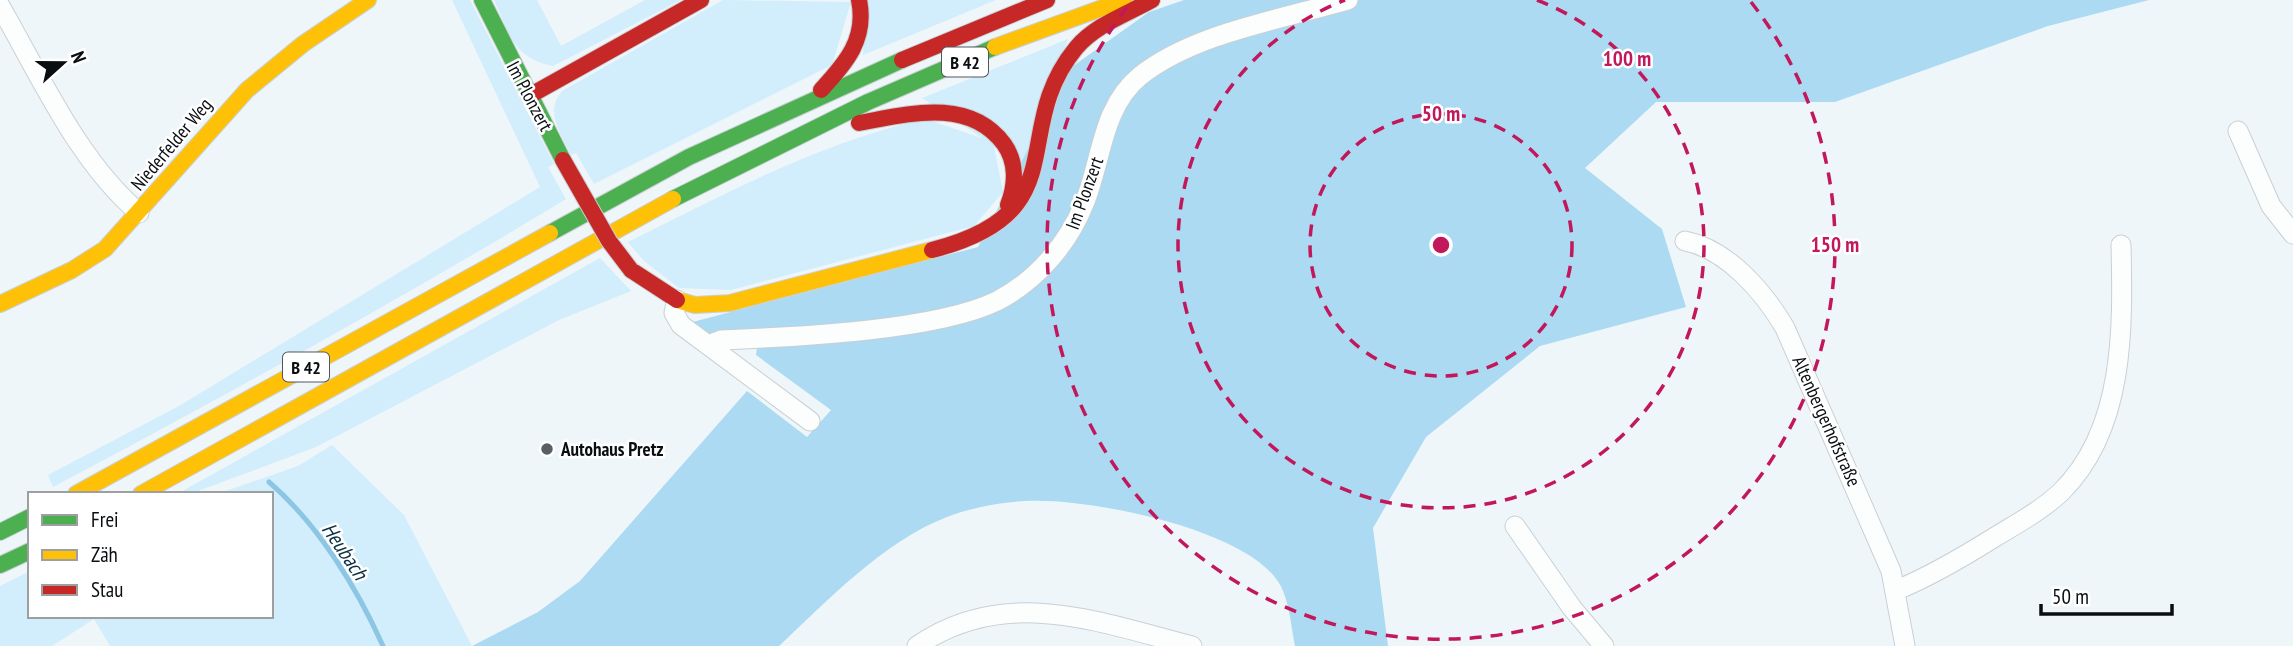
<svg xmlns="http://www.w3.org/2000/svg" width="2293" height="646" font-family="'PT Sans Narrow',sans-serif">
<rect width="100%" height="100%" fill="#eef6fa"/>
<path fill="#d2edfb" d="M452 0H470L554 164 548 167 566 199C398 301 226 395 53 487L48 475 179 406 540 187Z
M494 0H537L561 46 645 0H681L553 66C513 58 509 33 494 0Z
M723 0 851 2 832 65 594 184 576 153 571 155C561 133 544 112 562 91Z
M867 0H996L863 55Z
M1068 39 1027 168 922 98Z
M926 119 993 142 1003 192 974 226 731 290 679 288 644 261 628 242C725 194 820 142 926 119Z
M600 258 631 291 559 320 316 447 190 494H177Z
M332 445 404 515 472 646H110L94 619 52 646H0V586L30 571V616H271V494H217L298 466Z"/>
<path fill="#abdaf2" d="M1184 0H2149L2048 26 1835 102H1656L1585 168 1662 229 1686 307 1540 346 1426 437 1373 528 1388 646H1295C1291 626 1289 596 1277 580 1241 528 1086 497 1025 501 1001 502 970 508 947 517 884 541 827 601 779 646H472L538 612 580 581 747 391 807 437 831 410 756 355 759 333 702 335 685 324 978 247 1069 69 1149 12Z"/>
<g fill="none" stroke-linecap="round" stroke-linejoin="round">
<path stroke="#8cc6e3" stroke-width="5" d="M269 482C318 524 357 588 383 646"/>
<g stroke="#c9d0d4" stroke-width="21">
<path id="street" d="M0 6C40 75 77 160 139 213
M2238 131 2271 206 2293 234
M1685 241C1727 249 1764 292 1785 328L1891 571 1905 646
M677 300 674 313 681 325 810 421
M708 345 721 340C792 337 936 331 997 301 1036 281 1068 244 1084 204 1102 161 1101 108 1140 76 1194 33 1283 19 1348 0
M1515 526 1572 608 1604 646
M1897 590C1931 576 1963 557 1995 537 2018 523 2042 510 2061 492 2125 429 2123 328 2121 245
M917 646C1005 585 1098 622 1192 646"/>
</g>
<g stroke="#c9d0d4" stroke-width="18">
<path id="fast" d="M482 0 563 160
M673 199 868 102 995 47
M550 233 689 157 902 60
M0 532 30 517
M0 565 30 551"/>
</g>
<g stroke="#c9d0d4" stroke-width="18">
<path id="slow" d="M995 47 1124 0
M677 300 695 305 730 303 932 250
M0 304 72 270 105 249 247 90 303 44 368 0
M76 494 550 233
M141 494 673 199"/>
</g>
<g stroke="#c9d0d4" stroke-width="18">
<path id="jam" d="M902 60 1047 0
M821 90C846 63 867 39 859 0
M529 96 701 0
M859 123C908 114 969 97 1004 144 1017 162 1016 185 1008 205
M932 250C1080 212 1007 132 1076 48 1095 25 1127 14 1152 0
M631 270 677 300"/>
</g>
<use href="#street" stroke="#fcfefe" stroke-width="19"/>
<use href="#fast" stroke="#4caf50" stroke-width="16"/>
<use href="#slow" stroke="#ffc107" stroke-width="16"/>
<use href="#jam" stroke="#c62828" stroke-width="16"/>
<g stroke="#c9d0d4" stroke-width="18" stroke-linecap="butt">
<path id="jam-bridge" d="M563 160 609 241 631 270"/>
</g>
<use href="#jam-bridge" stroke="#c62828" stroke-width="16"/>
</g>
<g fill="none" stroke="#c2185b" stroke-width="3.5" stroke-dasharray="12 9">
<circle cx="1441" cy="245" r="131"/>
<path d="M1537 0A263 263 0 1 1 1345 0"/>
<path d="M1751 2A394 394 0 1 1 1131 2"/>
</g>
<circle fill="#595f63" stroke="#fff" stroke-width="2.5" cx="547" cy="449" r="7"/>
<g text-anchor="middle" dominant-baseline="central" stroke-width="5" stroke-linejoin="round" paint-order="stroke">
<g fill="#fff" stroke="#535658" stroke-width="2">
<rect x="942" y="47.5" width="46" height="29" rx="5"/>
<rect x="283" y="352.5" width="46" height="29" rx="5"/>
</g>
<g font-size="18" font-weight="bold" fill="#090e11">
<text x="965" y="62">B 42</text>
<text x="306" y="367">B 42</text>
</g>
<g font-size="19" fill="#090e11" stroke="#fff">
<text transform="translate(530 96) rotate(62)">Im Plonzert</text>
<text transform="translate(171 144) rotate(-50)">Niederfelder Weg</text>
<text transform="translate(1084 193) rotate(-70)">Im Plonzert</text>
<text transform="translate(1827 421) rotate(66)">Altenbergerhofstraße</text>
</g>
<g font-size="19" font-weight="bold" fill="#090e11" stroke="#fff" text-anchor="start">
<text x="561" y="449">Autohaus Pretz</text>
</g>
<g font-size="21" font-style="italic" fill="#0b3041" stroke="#fff">
<text transform="translate(345 551) rotate(56)">Heubach</text>
</g>
</g>
<circle cx="1441" cy="245" r="10" fill="#c2185b" stroke="#fff" stroke-width="3.5"/>
<g font-size="21" text-anchor="middle" font-weight="bold" fill="#c2185b" stroke="#fff" stroke-width="5" stroke-linejoin="round" paint-order="stroke">
<text x="1627" y="66">100 m</text>
<text x="1441" y="121">50 m</text>
<text x="1835" y="252">150 m</text>
</g>
<rect x="28" y="492" width="245" height="126" fill="#ffffff" stroke="#9d9fa0" stroke-width="2"/>
<rect x="42" y="515" width="35" height="10" fill="#4caf50" stroke="#9d9fa0" stroke-width="2"/>
<text x="91" y="527" font-size="21" fill="#090e11">Frei</text>
<rect x="42" y="550" width="35" height="10" fill="#ffc107" stroke="#9d9fa0" stroke-width="2"/>
<text x="91" y="562" font-size="21" fill="#090e11">Zäh</text>
<rect x="42" y="585" width="35" height="10" fill="#c62828" stroke="#9d9fa0" stroke-width="2"/>
<text x="91" y="597" font-size="21" fill="#090e11">Stau</text>
<g transform="translate(63 63) rotate(69)" stroke="#ffffff" stroke-width="5" paint-order="stroke">
<path d="M0-5L12 26L0 18L-12 26Z" fill="#090e11"/>
<text y="-10" font-size="19" font-weight="bold" text-anchor="middle" fill="#090e11">N</text>
</g>
<path d="M2041 604v10h131v-10" fill="none" stroke="#090e11" stroke-width="3.5"/>
<text x="2052" y="604" font-size="21" fill="#090e11" stroke="#ffffff" stroke-width="5" paint-order="stroke">50 m</text>
</svg>
